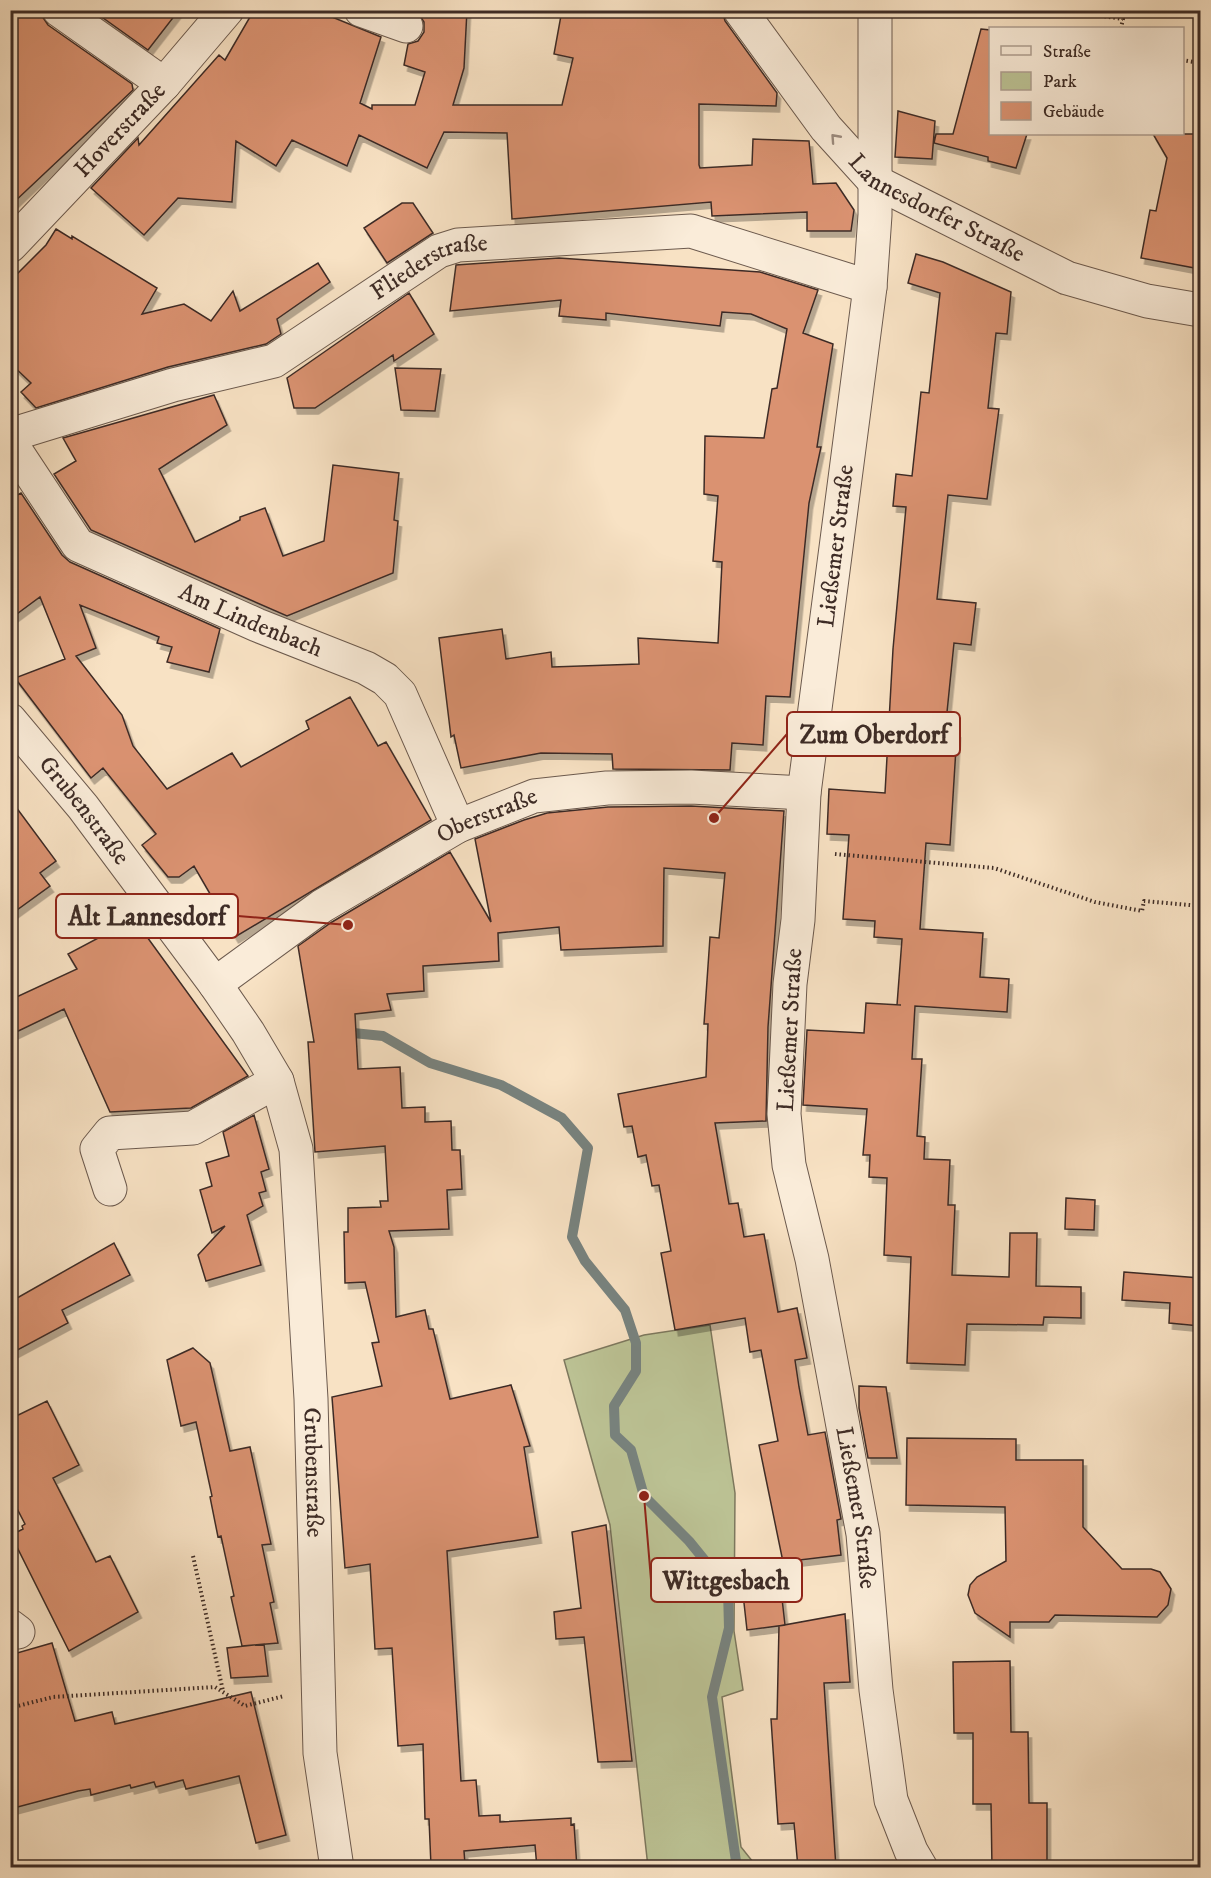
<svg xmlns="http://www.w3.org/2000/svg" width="1211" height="1878" font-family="'IM FELL DW Pica',serif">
<defs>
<filter id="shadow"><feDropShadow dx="3.5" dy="6" stdDeviation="0" flood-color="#0004"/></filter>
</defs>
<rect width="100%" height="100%" fill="#f8e2c4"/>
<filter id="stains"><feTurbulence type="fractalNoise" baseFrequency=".00333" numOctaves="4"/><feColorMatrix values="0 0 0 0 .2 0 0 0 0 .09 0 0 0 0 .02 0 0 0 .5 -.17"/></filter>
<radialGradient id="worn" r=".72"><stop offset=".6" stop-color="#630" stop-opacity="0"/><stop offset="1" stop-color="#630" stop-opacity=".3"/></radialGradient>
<path fill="#bcc395" stroke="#7d785e" stroke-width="1.5" d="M710 1325 735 1493 734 1631 743 1690 722 1697 741 1847 757 1867H648L610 1525 564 1360 644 1335Z"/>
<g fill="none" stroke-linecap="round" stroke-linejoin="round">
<path stroke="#78837f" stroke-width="10" d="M343 1032 383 1036 430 1063 501 1085 562 1118 588 1148 572 1237 585 1261 625 1310 636 1343V1371L614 1406 615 1435 631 1450 644 1496 689 1541 728 1589 729 1628 712 1697 737 1868"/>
</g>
<path fill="#da9271" stroke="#3e2c26" stroke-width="1.5" filter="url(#shadow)" d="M19 10H33L42 16 48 25 132 84 133 90 11 205 14 127 11 22Z
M92 10H179L148 50Z
M254 10H315L381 37 360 103 372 109V105H415L425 72 404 65 408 44 418 41 424 32V22L416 10H467L464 68 453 105H562L573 58 554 54 562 10H722L725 21 777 93 776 106 699 104V165L700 168 752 165 753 139 809 141 813 184 836 183 854 210 851 231H807V212L712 216 711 202 512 219 507 133 444 132 427 168 359 135 347 166 292 140 276 166 236 141 232 202 178 198 144 235 91 188 138 138 139 145 219 55 225 60Z
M981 29 990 30V134H1027L1016 168 988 161V157L934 143 936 134H953Z
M898 111 935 121 932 159 895 157Z
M1153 134H1200V269L1141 258 1150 210 1156 211 1167 158Z
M402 203H413L433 233 387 263 364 228Z
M56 229 72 239V236L157 288 142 314 184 304 211 321 233 291 240 311 318 263 330 282 277 319 281 334 266 344 168 367 36 408 21 392 31 383 10 363V281L46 245Z
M916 254 943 262 1011 292 1007 334 996 333 988 408 999 409 987 499 948 495 937 599 976 603 971 645 954 643 945 732H957L950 845 926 843 920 929 983 933 980 977 1009 979 1007 1012 915 1006 912 1059H922L917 1136 925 1137 924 1159 950 1160 948 1205H955L952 1275 1009 1277 1010 1233H1037L1036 1286 1081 1287V1318L1044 1317 1043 1325 967 1324 965 1365 907 1363 911 1257 884 1255 887 1178 869 1177 870 1155H863L867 1109 803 1105 807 1030 864 1033 866 1003 901 1005H897L902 939 874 937 875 921 843 919 849 835 827 834 829 789 885 793 893 649 906 507 893 506 896 474 912 476 921 392 929 393 940 293 908 283Z
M559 258 760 272 818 290 803 333 833 344 817 447H821L809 503 790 697 766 696 763 745 732 743 730 770 613 769 612 754 541 753 461 768 454 735 451 737 439 638 502 629 506 659 551 652 552 667 639 664 638 638 718 643 722 562 713 561 718 496 704 494 705 436 764 438 772 389 777 388 787 329 751 314 722 312 720 326 606 313V320L559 316 561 300 450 311 456 265Z
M409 293 434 334 394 361 393 355 315 408H294L287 378Z
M395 368 441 369 435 411 401 410Z
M214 395 227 425 159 469 195 542 240 520V517L265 508 283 556 324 541 333 465 399 473 394 520 398 521 393 573 287 616 91 530 54 474 76 461 63 438Z
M21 493 62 555 70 562 220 629 209 672 167 662 172 647 157 643 159 637 80 605 96 648 76 656 122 715 133 746 167 789 232 753 241 767 309 729 306 721 350 697 378 746 386 742 431 820 235 937 194 866 179 877H168L142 845 156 834 103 768 91 778 15 678 65 659 40 597 10 619V499Z
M10 799 56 861 40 873 50 886 10 915Z
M691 806 784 811 768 1027 766 1121 715 1123 729 1204 738 1203 744 1237 764 1234 778 1312 797 1308 807 1358 795 1360 799 1387 808 1435 825 1432 841 1519 837 1520 841 1555 783 1562 759 1445 778 1441 761 1350 750 1352 745 1318 675 1330 661 1253 671 1251 659 1185 652 1186 646 1155 638 1157 632 1126 624 1127 618 1094 706 1077 708 1024H704L710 937 719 938 725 873 664 868 663 946 561 950 559 927 498 933 499 961 423 966 424 991 387 994 391 1010 355 1014 358 1069 400 1067 402 1108 425 1107V1122L451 1121 452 1150H460L462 1189 447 1190 449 1229 389 1231 394 1247 396 1317 425 1310 429 1329H433L450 1399 511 1385 530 1446 524 1447 538 1537 447 1551 461 1781 476 1780 479 1816 500 1815V1822L571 1818V1825L574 1824 577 1868H537L535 1845 464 1851 465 1864 431 1866 429 1819H425L423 1744 398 1746 392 1648 375 1649 370 1564 345 1568 332 1397 382 1386 372 1343 379 1342 365 1282 345 1283 344 1232H348V1208L381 1207 380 1201H388L385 1146 315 1152 308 1042H314L298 946 332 922 450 852 491 922 475 839 524 820 547 813 608 807Z
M134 919 248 1076 191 1108 110 1112 64 1009 10 1035V1000L77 969 68 954Z
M254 1115 269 1169 261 1172 266 1191 259 1193 263 1206 247 1215 261 1265 206 1281 198 1255 225 1226 212 1233 200 1190 212 1186 206 1163 229 1156 223 1132Z
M1066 1198 1095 1200 1094 1230 1065 1229Z
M114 1243 130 1275 62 1310 68 1323 10 1354V1302Z
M1124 1272 1200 1278V1326L1169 1323 1170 1303 1122 1300Z
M193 1348 210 1363 230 1451 250 1447 271 1544 262 1545 274 1602 270 1603 278 1643 242 1646 231 1597 234 1596 221 1536 218 1537 210 1497 212 1496 196 1422 181 1426 167 1360Z
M859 1386 886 1387 897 1458H868L859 1408Z
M47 1401 79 1465 53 1478 96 1562 110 1556 138 1612 69 1651 11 1535 23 1529 22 1526 25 1524 10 1495V1419Z
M907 1438 1016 1439V1460H1083V1527L1122 1569H1151L1160 1572 1171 1589 1168 1605 1157 1617 1055 1615 1049 1622H1010V1637L975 1613 968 1595 970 1585 977 1577 1006 1561 1005 1507 906 1505Z
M606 1525 632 1761 598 1762 584 1637 556 1639 554 1612 581 1608 572 1532Z
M778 1563 785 1625 747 1630 740 1567Z
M845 1614 850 1682 824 1683 836 1868H798L794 1823 778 1824 771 1719H777L779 1626Z
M52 1643 75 1721 112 1712 115 1724 251 1692 286 1835 256 1843 239 1776 186 1789 183 1780 156 1787 154 1782 131 1788 130 1785 91 1795 90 1789 78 1791 10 1809V1655Z
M264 1644 268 1676 231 1678 227 1648Z
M1010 1661 1011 1732H1028L1029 1803H1047V1868H992L991 1804H973V1733H954L953 1662Z"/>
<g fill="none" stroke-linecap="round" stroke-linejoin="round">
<g stroke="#6c5a4e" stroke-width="35">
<g id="minor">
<path d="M59 10 164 84"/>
<path d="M361 10 406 26"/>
<path id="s1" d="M740 10 826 128 874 181 1067 278 1147 301 1200 310"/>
<path id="s2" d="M875 10V215L870 287 804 793 798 920 790 984 784 1114 789 1165 812 1259 863 1534 876 1690 891 1800 911 1851 921 1868"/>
<path id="s3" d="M10 246 164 84 227 10"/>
<path id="s4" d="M10 435 173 385 274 361 439 251 458 245 691 231 870 287"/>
<path id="s5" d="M10 442 78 545 257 625 366 668 385 679 400 694 458 826"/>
<path id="s6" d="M10 720 83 807 215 984 248 1032 277 1081 296 1149 311 1399 320 1753 337 1868"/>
<path id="s7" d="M215 984 322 906 458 826 534 796 607 788 691 787 804 793"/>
<path d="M110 1189 97 1149 110 1133 193 1128 277 1081"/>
<path d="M10 1626 18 1632"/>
</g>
</g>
<path stroke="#3e2c26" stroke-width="4" stroke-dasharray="1.5 3" stroke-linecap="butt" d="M1060 10 1123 19 1121 28
M1182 60 1200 63
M835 854 994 868 1095 902 1142 911 1144 901 1200 906
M193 1556 223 1691
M10 1708 53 1697 215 1687 245 1706 284 1696"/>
<use href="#minor" stroke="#faecd9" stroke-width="33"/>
</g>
<defs><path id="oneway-chevron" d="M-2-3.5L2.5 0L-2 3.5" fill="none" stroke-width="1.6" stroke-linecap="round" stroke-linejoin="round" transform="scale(1.5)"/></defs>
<use stroke="#9c8c80" href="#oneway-chevron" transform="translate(835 138) rotate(-132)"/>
<g text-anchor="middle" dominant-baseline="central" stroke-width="4.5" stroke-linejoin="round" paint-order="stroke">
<g font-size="24" fill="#3e2c26" stroke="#faecd9">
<text stroke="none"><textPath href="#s3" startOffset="160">Hoverstraße</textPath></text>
<text stroke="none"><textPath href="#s1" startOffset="285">Lannesdorfer Straße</textPath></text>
<text stroke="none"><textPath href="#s4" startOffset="458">Fliederstraße</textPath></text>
<text transform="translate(836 546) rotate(-83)">Ließemer Straße</text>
<text stroke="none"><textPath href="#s5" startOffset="312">Am Lindenbach</textPath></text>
<text stroke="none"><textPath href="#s6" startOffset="117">Grubenstraße</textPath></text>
<text stroke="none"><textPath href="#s7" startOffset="321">Oberstraße</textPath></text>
<text transform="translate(790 1030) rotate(-87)">Ließemer Straße</text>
<text stroke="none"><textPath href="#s6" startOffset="844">Grubenstraße</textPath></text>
<text stroke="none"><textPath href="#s2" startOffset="1510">Ließemer Straße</textPath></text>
</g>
</g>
<path fill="none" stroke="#8f2418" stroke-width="2" d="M714 818L787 734M348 925L238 916M644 1496L651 1580"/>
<g fill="#8f2418" stroke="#faecd9" stroke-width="2">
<circle cx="714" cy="818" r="6"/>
<circle cx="348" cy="925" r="6"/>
<circle cx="644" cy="1496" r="6"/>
</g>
<g fill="#faecd9" stroke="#8f2418" stroke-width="2">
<rect x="787" y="712" width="173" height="44" rx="6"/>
<rect x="56" y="894" width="182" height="44" rx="6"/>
<rect x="651" y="1558" width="151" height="44" rx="6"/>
</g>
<g font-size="26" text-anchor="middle" font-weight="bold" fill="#3e2c26">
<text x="874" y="743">Zum Oberdorf</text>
<text x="147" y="925">Alt Lannesdorf</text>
<text x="726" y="1589">Wittgesbach</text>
</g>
<rect width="1211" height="1878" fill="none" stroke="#f8e2c4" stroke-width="36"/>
<rect x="12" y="12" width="1187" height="1854" fill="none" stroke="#3e2c26" stroke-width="3"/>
<rect x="18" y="18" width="1175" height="1842" fill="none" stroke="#3e2c26" stroke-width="1.5"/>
<rect x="989" y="27" width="195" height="108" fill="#faecd9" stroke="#af9f91" stroke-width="1.5"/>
<rect x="1001" y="46" width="30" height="9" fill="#faecd9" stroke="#af9f91" stroke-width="1.5"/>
<text x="1043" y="57" font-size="18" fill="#3e2c26">Straße</text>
<rect x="1001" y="72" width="30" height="18" fill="#bcc395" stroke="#af9f91" stroke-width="1.5"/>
<text x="1043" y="87" font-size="18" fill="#3e2c26">Park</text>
<rect x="1001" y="102" width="30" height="18" fill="#da9271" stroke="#af9f91" stroke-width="1.5"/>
<text x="1043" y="117" font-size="18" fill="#3e2c26">Gebäude</text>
<rect width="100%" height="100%" filter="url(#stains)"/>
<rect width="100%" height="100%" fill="url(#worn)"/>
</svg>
